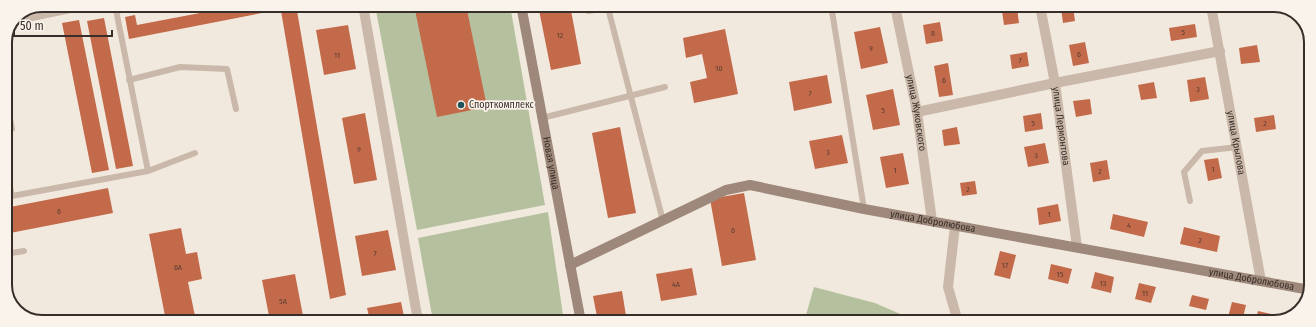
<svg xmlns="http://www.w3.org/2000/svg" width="1316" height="327" font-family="'Fira Sans Condensed',sans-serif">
<rect width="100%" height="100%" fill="#f2e9de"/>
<path fill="#b5c19e" d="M375 5H510L545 205 417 230Z
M548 212 564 322 433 321 418 238Z
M814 287 875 303 905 316 907 322H804Z"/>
<path fill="#c36a4b" d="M242 5H266L267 12 129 39 125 17 135 15 137 25Z
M280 5H296L346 295 330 299Z
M414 5H466L487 107 437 117Z
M538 5H570L581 64 551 70Z
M1073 6 1075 21 1063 23 1061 8Z
M1167 6H1186V7L1168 9Z
M1017 8 1019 23 1004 25 1002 11Z
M104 18 133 166 116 169 87 21Z
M79 20 109 170 92 173 62 23Z
M940 22 943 41 926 44 923 25Z
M1195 24 1197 37 1171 41 1169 28Z
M348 25 356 69 324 75 316 30Z
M880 27 888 63 861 69 854 32Z
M725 29 738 94 694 103 690 82 707 78 702 54 686 58 683 38Z
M1085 42 1089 63 1073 66 1069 45Z
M1257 45 1260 62 1241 64 1239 48Z
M1027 52 1029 66 1012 69 1010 55Z
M948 63 953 95 939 97 934 66Z
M827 75 832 103 794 111 789 82Z
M1205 77 1209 99 1190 102 1187 80Z
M1154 82 1157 98 1141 100 1138 85Z
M893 89 900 125 873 130 866 95Z
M1090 99 1092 114 1076 117 1073 101Z
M365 113 377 180 354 184 342 118Z
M1041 113 1043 129 1025 132 1023 116Z
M1274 115 1276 129 1256 132 1254 118Z
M620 127 636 213 608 218 592 133Z
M957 127 960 144 944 146 942 130Z
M842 135 848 163 815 169 809 141Z
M1045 143 1049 163 1028 167 1024 147Z
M903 153 909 184 886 188 880 157Z
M1218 158 1222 178 1208 181 1204 160Z
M1107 160 1110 179 1093 182 1090 163Z
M975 181 977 194 962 196 960 183Z
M108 188 113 213 5 234V208Z
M744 193 756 260 722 266 710 199Z
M1058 204 1061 221 1039 225 1037 208Z
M1113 214 1148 222 1144 237 1110 229Z
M1184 227 1220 236 1217 252 1180 244Z
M181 228 186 254 197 252 202 279 188 282 196 321H166L149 234Z
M388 230 396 270 362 276 355 236Z
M1000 251 1016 255 1010 279 994 275Z
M1051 264 1072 269 1068 284 1048 279Z
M692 268 697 295 661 301 656 274Z
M1095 272 1114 277 1111 293 1091 288Z
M295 274 304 321H270L262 280Z
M1139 283 1156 287 1151 303 1135 299Z
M622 291 627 322H598L593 296Z
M1192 295 1209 299 1206 310 1189 306Z
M401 302 405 321H370L367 308Z
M1232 302 1246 305 1242 322 1227 321Z
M1258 311 1275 315 1273 322H1255Z
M989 316 1005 320 1004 322H987Z"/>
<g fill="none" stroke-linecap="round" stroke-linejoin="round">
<path stroke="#cab9aa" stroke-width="6" d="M115 5 148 171 195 153
M583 5 588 11 608 8
M619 5 608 8 663 221
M831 5 864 209
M116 11 153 5
M13 22 95 5
M129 80 180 67 227 69 236 109
M5 92 12 129
M542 118 665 87
M5 165 12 196 148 171
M1190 201 1184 172 1202 151 1238 147
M5 254 24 251"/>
<g stroke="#cab9aa" stroke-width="10">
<path d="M363 5 418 321"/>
<path id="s1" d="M895 6 917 112 932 221"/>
<path id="s2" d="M1040 6 1055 83 1077 247"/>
<path id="s3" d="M1211 6 1261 281"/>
<path d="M917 112 1055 83 1220 51"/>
<path d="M955 226 948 287 958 322"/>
</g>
<g stroke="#9e887b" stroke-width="10">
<path id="s4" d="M521 5 581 322"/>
<path id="s5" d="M570 265 726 190 750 185 864 209 1310 290"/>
</g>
</g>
<circle fill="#205459" stroke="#faf3eb" stroke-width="1.5" cx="461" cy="105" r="4"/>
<g text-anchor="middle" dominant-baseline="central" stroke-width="3.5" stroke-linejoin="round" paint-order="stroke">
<g font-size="8" fill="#5b3d32">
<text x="1183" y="32">5</text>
<text x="933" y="33">8</text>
<text x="560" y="35">12</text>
<text x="871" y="48">9</text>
<text x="1079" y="54">6</text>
<text x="337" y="55">11</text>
<text x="1020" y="60">7</text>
<text x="719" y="68">10</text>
<text x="944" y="80">6</text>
<text x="1198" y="89">3</text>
<text x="810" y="93">7</text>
<text x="883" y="110">5</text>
<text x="1033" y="123">5</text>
<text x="1265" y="123">2</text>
<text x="359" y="149">9</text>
<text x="828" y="152">3</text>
<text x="1036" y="155">3</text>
<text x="1213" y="169">1</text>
<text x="895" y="170">1</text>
<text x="1100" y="171">2</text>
<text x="968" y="189">2</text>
<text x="59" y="211">6</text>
<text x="1049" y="214">1</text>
<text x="1129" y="225">4</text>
<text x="733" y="230">6</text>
<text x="1200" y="240">2</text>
<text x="375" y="253">7</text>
<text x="1005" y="265">17</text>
<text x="178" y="267">6А</text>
<text x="1060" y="274">15</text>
<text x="1103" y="283">13</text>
<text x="676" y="284">4А</text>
<text x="1145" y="293">11</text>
<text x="283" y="301">5А</text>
</g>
<g font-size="10" fill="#382e29" stroke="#faf3eb" text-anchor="start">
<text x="469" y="105">Спорткомплекс</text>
</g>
<g font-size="10" fill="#382e29" stroke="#faf3eb">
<text stroke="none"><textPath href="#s1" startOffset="109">улица Жуковского</textPath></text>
<text stroke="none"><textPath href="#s2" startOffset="122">улица Лермонтова</textPath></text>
<text stroke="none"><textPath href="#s3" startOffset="139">улица Крылова</textPath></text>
<text stroke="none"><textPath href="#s4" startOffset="161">Новая улица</textPath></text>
<text stroke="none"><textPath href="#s5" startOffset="384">улица Добролюбова</textPath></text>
<text stroke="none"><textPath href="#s5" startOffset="708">улица Добролюбова</textPath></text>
</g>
</g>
<path d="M0 0H1316V327H0ZM42 12H1274A30 30 0 0 1 1304 42V285A30 30 0 0 1 1274 315H42A30 30 0 0 1 12 285V42A30 30 0 0 1 42 12Z" fill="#faf3eb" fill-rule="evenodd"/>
<path fill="none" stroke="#382e29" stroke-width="2" d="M42 12H1274A30 30 0 0 1 1304 42V285A30 30 0 0 1 1274 315H42A30 30 0 0 1 12 285V42A30 30 0 0 1 42 12Z"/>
<path d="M14 30v6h98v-6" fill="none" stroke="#382e29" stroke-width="2"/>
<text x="20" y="30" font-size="12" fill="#382e29" stroke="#faf3eb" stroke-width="3" paint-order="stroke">50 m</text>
</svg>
